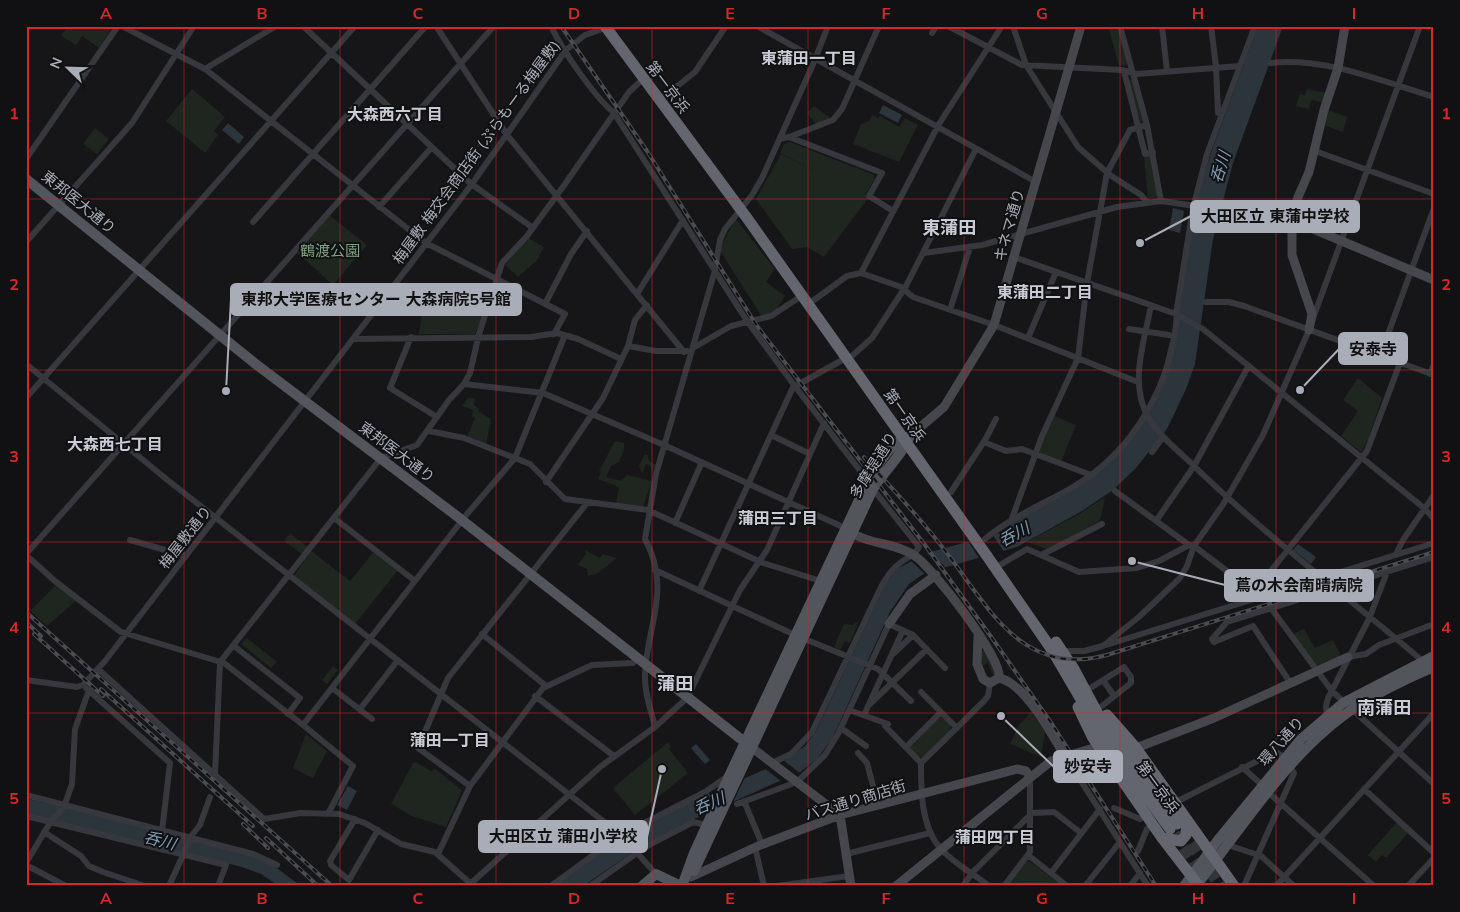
<svg xmlns="http://www.w3.org/2000/svg" width="1460" height="912" font-family="Mulish,'Noto Sans JP',sans-serif">
<rect width="100%" height="100%" fill="#161618"/>
<path fill="#1e261f" d="M68 26H113L99 48 82 36 76 45 61 36Z
M1108 26H1117L1128 65 1119 66Z
M1127 79 1132 80 1143 121 1141 123Z
M192 89 225 117 214 131 218 135 205 153 166 121Z
M1307 89 1327 93 1324 103 1311 100 1309 109 1296 106 1300 94 1305 95Z
M814 106 833 120 818 126 807 113Z
M1328 110 1347 117 1343 132 1323 125Z
M872 115 878 118 880 116 899 127 905 118 918 125 899 162 853 144 861 124 869 121Z
M95 128 109 139 97 154 83 144Z
M790 142 874 175 875 178 865 195 869 197 824 257 807 247 792 249 756 199 781 154 828 177 780 153 784 144Z
M1150 155 1158 197 1148 199 1144 156Z
M329 215 367 245 333 285 296 252Z
M736 219 775 269 766 282 785 296 777 309 762 317 719 249Z
M528 238 544 247 537 260 518 277 505 265Z
M424 301 483 316 475 334H419Z
M1358 378 1382 398 1369 437 1361 452 1341 436 1358 411 1343 400Z
M468 398H475L474 405 479 409V412L491 419 486 445 467 438 475 418 472 416 473 410 462 406Z
M1054 416 1076 425 1061 462 1040 453 1039 449Z
M615 441 624 443V450L619 462 611 466 606 477 621 481 627 475 652 481 643 507 616 505 619 487 598 479 601 472 599 471Z
M645 454 648 455 649 461 656 465 652 473 651 467 646 464 642 474 639 466Z
M1105 497 1101 517 1098 522 1047 549 1027 542 1079 514Z
M290 533 308 547 302 554 284 541Z
M375 550 399 569 355 624 294 576 311 551 350 581Z
M585 550 600 558 603 554 617 558 598 573 588 576 587 569 578 565 586 554Z
M55 586 76 601 47 626 30 611Z
M859 621 850 643 845 641 840 650 834 647 844 624 852 625Z
M1304 629 1315 648 1333 640 1340 654 1339 658 1317 668 1294 637 1295 633Z
M247 638 277 662 271 668 241 644Z
M985 651 996 671 994 677 988 663 983 666 982 672 981 652Z
M333 666 338 670 327 684 322 680Z
M1031 712 1045 732 1041 757 1010 744 1019 725Z
M940 716H942L951 726 950 732 924 758 919 757 909 748Z
M306 734 327 751 313 778 293 768Z
M668 742 671 747 669 749 688 773 635 815 613 788Z
M416 762 431 771 435 769 462 790 446 827 412 816 391 804 413 763Z
M1397 822 1409 832 1386 858 1382 855 1376 862 1368 855Z
M1029 861 1062 886H1006L1025 862Z"/>
<path fill="#2c353c" d="M1258 26H1283L1233 163 1213 239 1195 364 1186 389 1167 429 1136 468 1113 490 1082 511 1017 547 925 573 909 584 890 612 832 739 817 759 800 772 685 823 645 844 583 886H554L619 840 672 810 784 761 805 746 816 731 885 585 897 569 927 553 1003 532 1017 519 1109 462 1156 399 1180 300 1194 217 1202 182 1213 147Z
M883 105 902 115 898 123 879 113Z
M228 123 244 137 239 144 222 130Z
M1173 208 1184 211 1180 233 1169 230Z
M1298 544 1316 557 1311 564 1293 550Z
M696 744 710 760 705 764 691 748Z
M348 786 357 791 347 810 337 805Z
M26 798 256 857 271 864 301 886H279L261 874 242 867 32 815 26 813Z"/>
<path fill="#161618" d="M993 535 1004 552 979 558 968 541Z
M924 551 945 566 926 575 909 559Z
M783 760 800 773 782 782 764 768Z
M745 777 732 805 702 817 713 791Z"/>
<g fill="none" stroke-linecap="round" stroke-linejoin="round">
<path stroke="#333438" stroke-width="11" stroke-dasharray="11 5.5" stroke-linecap="butt" d="M1181 830 1220 886
M1174 834 1202 874"/>
<path stroke="#37383d" stroke-width="6" d="M122 26 205 69 426 243 565 314 554 334
M303 26 470 183 533 228
M436 26 507 135 684 352
M551 26C562 50 594 96 614 113L747 321 794 385 868 481
M757 26 1036 182
M948 26 1022 65 1122 70 1137 74 1240 66
M1013 26 1026 65 1078 147 1110 175 1141 195 1147 202
M1120 26 1147 125 1161 201
M1162 26 1167 71
M1211 26 1216 67 1218 113 1221 114
M932 33 936 26
M1271 63C1326 57 1381 81 1434 97
M205 69 276 26
M1124 71 1145 154 1153 152
M665 96 695 72 726 26
M789 137 833 120 842 109 879 26
M780 139 789 137 882 173 869 196 893 211
M1315 151 1434 194
M26 159 118 26
M379 207 431 148
M253 222 426 26
M26 242 132 123 194 26
M924 253 982 245 1117 207 1161 201 1292 220
M1014 257 1176 314 1203 329 1424 508 1434 519
M861 273 939 124 1002 26
M637 294 683 220
M814 300 847 276 861 273 901 287 913 297 994 325 1138 382
M1206 302H1229L1244 306 1434 375
M545 304 571 254 587 231
M1151 305C1145 339 1130 380 1146 413 1156 434 1178 450 1194 466 1267 537 1348 597 1425 663
M950 310 970 247
M1176 314 1193 208 1207 154 1255 26
M1312 321 1420 26
M1129 329 1169 335
M411 337 390 388 437 417
M1028 338 1056 272
M353 339 531 337 557 333 578 339 621 359
M628 346 656 351H687
M693 348 731 326 771 316 803 295
M853 355 872 338 906 286 976 149
M1380 356 1434 208
M26 364 170 482 621 835 656 874
M1430 374 1434 364
M464 384 543 393 664 445 845 528
M799 384 846 358
M26 398 355 26
M429 431 464 438 530 464 565 499 648 510 763 563 821 581
M771 435 810 454
M984 442 1006 451 1022 449 1091 475
M1152 452 1163 437
M546 482 603 398 628 346 635 320 647 305
M1115 491 1189 545 1194 546 1257 594
M951 492 985 440 996 419
M334 518 415 581
M1011 521 1042 436 1078 358 1087 283 1107 173 1130 130 1147 125
M1156 521 1194 466 1248 367
M675 523 702 462
M985 539C1011 517 1044 504 1073 487 1134 451 1172 384 1177 314
M130 540 186 556
M26 554 494 26
M1396 554 1403 540 1434 495
M26 555 56 582 121 632 224 663 303 725
M1041 555 1102 524
M995 568 1027 549 1079 572 1137 568 1159 561 1189 545
M655 570 795 635 878 669 911 701
M699 591 794 385
M1254 592 1367 451 1400 363
M1271 608 1332 691 1434 784
M482 634 546 686
M1106 645 1434 543
M234 646 300 698 288 714
M1061 651H1084L1103 646 1140 616 1180 578 1187 566 1194 546 1224 503 1263 435 1309 330
M893 654 913 635
M1348 657 1366 654 1379 645 1434 624
M98 669 264 819 301 813 339 814 365 823 401 844 435 852 471 884
M26 680 77 687 83 685
M1103 680 1114 696
M1291 684 1253 626 1214 642 1212 639 1227 622 1434 557
M83 685 105 661 472 184 566 50 585 35 608 27
M1092 687 1124 667 1131 677V683L1102 706
M86 688 170 763 162 831
M332 688 372 719
M921 692 957 728
M535 696 614 756
M870 704 927 649
M360 709 398 660
M849 710 888 724
M864 715 903 630
M1327 716 1326 706 1328 698 1369 619 1387 572
M885 726 921 763C921 791 921 826 940 848 953 863 974 874 989 886
M655 727C651 710 644 692 645 674 647 625 672 589 645 539L656 474 714 274 720 240 725 229 752 195 762 178 814 62 828 26
M841 728 866 746
M906 747 941 712
M858 753 867 763 878 805
M1065 756 1148 886
M772 763 791 754 812 732 881 587C886 578 892 569 900 563 907 557 914 556 919 547L873 489
M921 763 984 701 988 696 990 683
M1242 767 1262 785
M215 774 220 662 381 458 417 445 449 400 464 384 470 373 479 334 502 263 527 236 565 184 629 92 643 79
M470 786 418 748 448 678 587 503
M1364 789 1434 853
M1269 793 1374 886
M26 795 253 854 277 865
M744 801 762 844
M1174 803 1273 753 1276 752 1284 757 1294 773 1244 886
M737 804 797 782 825 755 838 734 889 624 913 635 945 668
M1114 808 1140 819 1146 815
M329 812 353 766 303 725 467 514 515 458 565 335
M26 816 226 865 218 886
M355 819 330 861 331 865 349 880 378 830
M44 832 81 856 89 866 103 872 145 886
M1228 845 1261 856 1294 886
M755 847 764 886
M1138 851 1147 829 1152 824
M438 854 470 786 543 688 592 665 633 663 637 657
M846 854 930 833
M1028 855 1067 886
M26 863 51 821 64 807 72 784 75 729 89 690
M26 865 66 886
M1051 873 1100 809
M169 886 192 835 200 825 210 797
M468 886 600 767 655 727 687 698 740 590 767 550 824 423
M551 886 621 835 705 792 728 776
M590 886 647 846 693 822 706 825
M777 886 849 876
M963 886 972 873 1032 813 1054 812 1081 833
M1004 886 1030 852V777
M1085 886 1120 842
M1130 886 1140 873
M1276 886 1434 713
M1408 886 1434 858"/>
<path stroke="#45474d" stroke-width="9" d="M1292 220 1434 280
M1309 330 1312 314 1292 255V220L1298 197 1309 172 1324 110 1338 68 1345 26
M910 436 944 407 994 325 1081 26
M848 530C867 545 895 542 915 556 933 568 1003 659 999 678
M889 624 910 594 936 575
M978 637 977 664 983 679 990 683 999 678C1025 683 1051 734 1065 756
M751 747 840 815 851 886
M1136 748 1214 718 1348 657
M691 877 758 846 840 815 1017 769 1026 771 1030 777
M896 886 1051 761 1100 746"/>
<path stroke="#53555c" stroke-width="10" d="M26 179 257 365 458 517 751 747
M694 871 873 489C882 474 905 451 909 438
M642 886 656 874 681 886
M682 886 694 853 729 776 868 481C878 465 891 441 910 436
M1184 886 1218 840 1301 739 1343 703 1434 656
M1196 886C1241 829 1285 759 1343 716 1367 698 1406 679 1434 667"/>
<path stroke="#63666e" stroke-width="11" d="M605 26 747 218 987 556 1052 650 1100 732 1170 829
M1056 642 1074 669 1098 714 1177 824
M1078 707 1093 738 1162 838 1199 886
M1107 715 1136 748 1234 886
M1162 838 1181 841 1186 835 1187 821"/>
<g stroke="#4a4c52" stroke-width="4">
<path id="rail" d="M561 26 647 151 757 326 925 545 992 638 1052 724 1156 886
M864 457C889 486 916 513 939 543 986 601 1018 679 1107 655L1434 552
M26 612 332 886
M26 622 41 636
M34 634 103 696
M101 689 253 826
M243 824 268 848
M266 838 318 886"/>
</g>
<use href="#rail" stroke="#111113" stroke-width="2" stroke-dasharray="5.5" stroke-linecap="butt"/>
</g>
<path fill="none" stroke="#d62828" stroke-width="1" stroke-opacity="0.55" d="M184 26V886M340 26V886M496 26V886M652 26V886M808 26V886M964 26V886M1120 26V886M1276 26V886M26 199H1434M26 370H1434M26 542H1434M26 713H1434"/>
<g text-anchor="middle" dominant-baseline="central" stroke-width="4" stroke-linejoin="round" paint-order="stroke">
<g font-size="15" fill="#a8adb8" stroke="#111113">
<text transform="translate(668 87) rotate(53)">第一京浜</text>
<text transform="translate(476 152) rotate(-54)">梅屋敷 梅交会商店街 (ぷらもーる梅屋敷)</text>
<text transform="translate(79 202) rotate(39)">東邦医大通り</text>
<text transform="translate(1009 225) rotate(-74)">キネマ通り</text>
<text transform="translate(905 415) rotate(55)">第一京浜</text>
<text transform="translate(397 452) rotate(37)">東邦医大通り</text>
<text transform="translate(873 465) rotate(-58)">多摩堤通り</text>
<text transform="translate(185 537) rotate(-52)">梅屋敷通り</text>
<text transform="translate(1281 741) rotate(-48)">環八通り</text>
<text transform="translate(1158 787) rotate(54)">第一京浜</text>
<text transform="translate(855 800) rotate(-17)">バス通り商店街</text>
</g>
<g font-size="15" fill="#7fa381" stroke="#111113">
<text x="330" y="250">鶴渡公園</text>
</g>
<g font-size="16" font-weight="bold" fill="#c9ccd4" stroke="#111113">
<text x="809" y="58">東蒲田一丁目</text>
<text x="395" y="114">大森西六丁目</text>
<text x="1045" y="292">東蒲田二丁目</text>
<text x="115" y="444">大森西七丁目</text>
<text x="778" y="518">蒲田三丁目</text>
<text x="450" y="740">蒲田一丁目</text>
<text x="995" y="837">蒲田四丁目</text>
</g>
<g font-size="16" font-style="italic" fill="#7f9bb3" stroke="#111113">
<text transform="translate(1220 167) rotate(-73)">呑川</text>
<text transform="translate(1014 534) rotate(-28)">呑川</text>
<text transform="translate(709 803) rotate(-23)">呑川</text>
<text transform="translate(160 840) rotate(15)">呑川</text>
</g>
<g font-size="18" font-weight="bold" fill="#c9ccd4" stroke="#111113">
<text x="949" y="227">東蒲田</text>
<text x="675" y="683">蒲田</text>
<text x="1384" y="707">南蒲田</text>
</g>
</g>
<path fill="none" stroke="#a8adb8" stroke-width="2" d="M1140 243L1191 216M226 391L231 299M1300 390L1339 349M1132 561L1225 585M1001 716L1054 767M662 769L647 837"/>
<g fill="#a8adb8" stroke="#111113" stroke-width="2">
<circle cx="1140" cy="243" r="5"/>
<circle cx="226" cy="391" r="5"/>
<circle cx="1300" cy="390" r="5"/>
<circle cx="1132" cy="561" r="5"/>
<circle cx="1001" cy="716" r="5"/>
<circle cx="662" cy="769" r="5"/>
</g>
<g fill="#a8adb8" stroke="#a8adb8" stroke-width="2">
<rect x="1191" y="201" width="168" height="31" rx="5"/>
<rect x="231" y="284" width="290" height="31" rx="5"/>
<rect x="1339" y="333" width="68" height="31" rx="5"/>
<rect x="1225" y="570" width="148" height="31" rx="5"/>
<rect x="1054" y="751" width="68" height="31" rx="5"/>
<rect x="479" y="821" width="168" height="31" rx="5"/>
</g>
<g font-size="16" text-anchor="middle" font-weight="bold" fill="#111">
<text x="1275" y="222">大田区立 東蒲中学校</text>
<text x="376" y="305">東邦大学医療センター 大森病院5号館</text>
<text x="1373" y="355">安泰寺</text>
<text x="1299" y="591">蔦の木会南晴病院</text>
<text x="1088" y="772">妙安寺</text>
<text x="563" y="842">大田区立 蒲田小学校</text>
</g>
<rect width="1460" height="912" fill="none" stroke="#111113" stroke-width="55"/>
<g transform="translate(68 68) rotate(293)" stroke="#111113" stroke-width="4" paint-order="stroke">
<path d="M0-4L9 19L0 12L-9 19Z" fill="#a8adb8"/>
<text y="-8" font-size="14" font-weight="bold" text-anchor="middle" fill="#a8adb8">N</text>
</g>
<rect x="28" y="28" width="1404" height="856" fill="none" stroke="#d62828" stroke-width="2"/>
<g font-size="16" text-anchor="middle" font-weight="bold" fill="#d62828">
<text x="106" y="19">A</text>
<text x="262" y="19">B</text>
<text x="418" y="19">C</text>
<text x="574" y="19">D</text>
<text x="730" y="19">E</text>
<text x="886" y="19">F</text>
<text x="1042" y="19">G</text>
<text x="1198" y="19">H</text>
<text x="1354" y="19">I</text>
<text x="14" y="119">1</text>
<text x="1446" y="119">1</text>
<text x="14" y="290">2</text>
<text x="1446" y="290">2</text>
<text x="14" y="462">3</text>
<text x="1446" y="462">3</text>
<text x="14" y="633">4</text>
<text x="1446" y="633">4</text>
<text x="14" y="804">5</text>
<text x="1446" y="804">5</text>
<text x="106" y="904">A</text>
<text x="262" y="904">B</text>
<text x="418" y="904">C</text>
<text x="574" y="904">D</text>
<text x="730" y="904">E</text>
<text x="886" y="904">F</text>
<text x="1042" y="904">G</text>
<text x="1198" y="904">H</text>
<text x="1354" y="904">I</text>
</g>
</svg>
